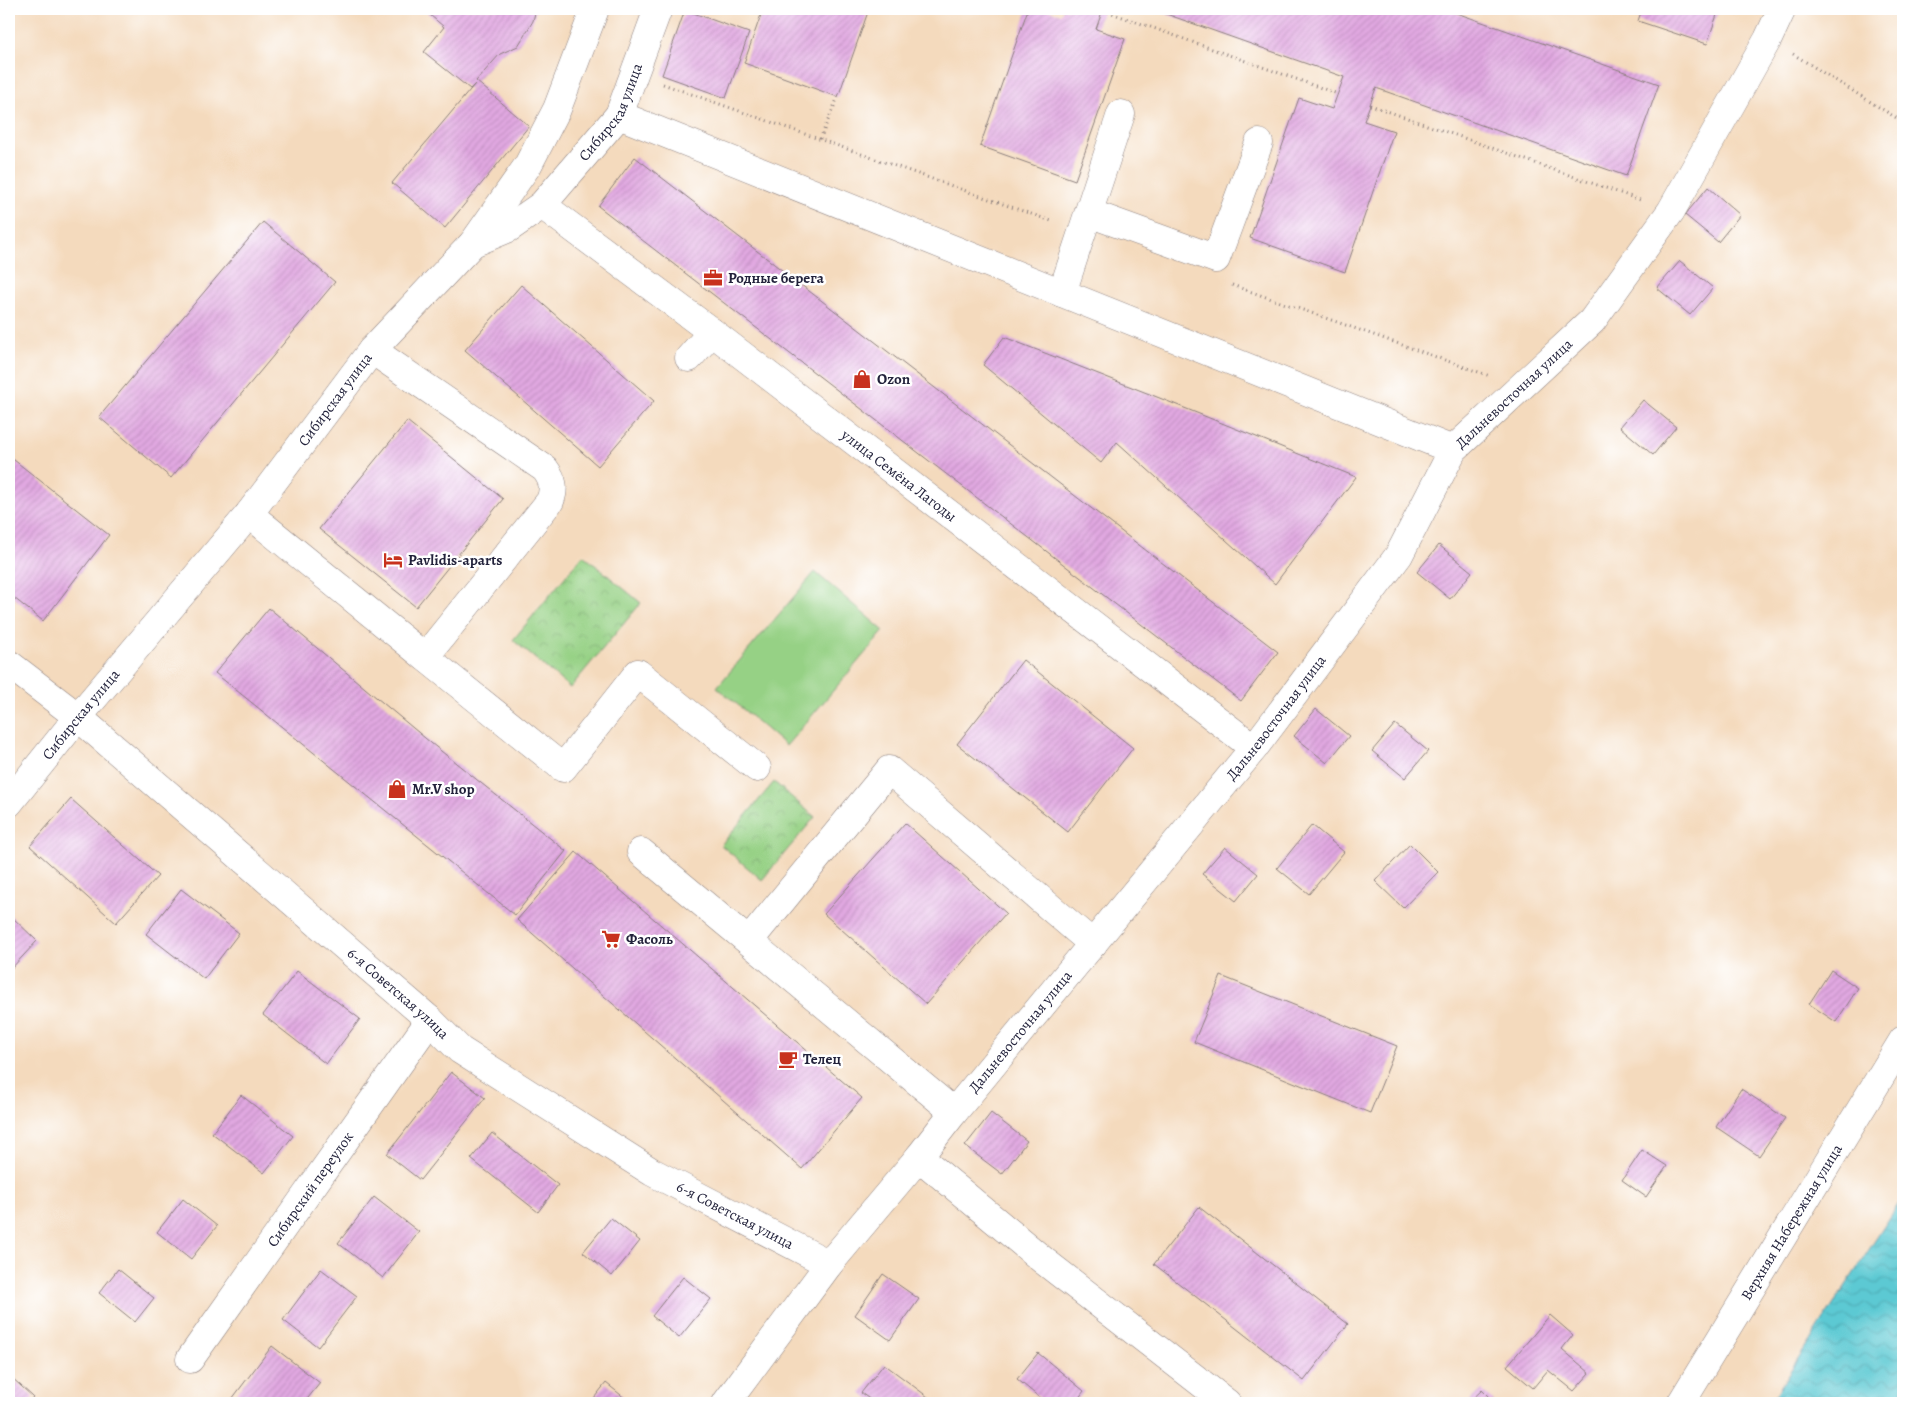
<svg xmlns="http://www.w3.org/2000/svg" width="1912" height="1412" font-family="Alegreya,serif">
<defs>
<pattern id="park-crowns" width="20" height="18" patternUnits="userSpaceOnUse" patternTransform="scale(1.25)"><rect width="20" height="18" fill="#96d185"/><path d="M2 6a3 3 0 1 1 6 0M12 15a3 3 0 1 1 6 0" fill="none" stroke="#81b374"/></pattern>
<pattern id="water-waves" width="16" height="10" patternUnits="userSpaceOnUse" patternTransform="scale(1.25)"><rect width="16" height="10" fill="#5cc9d3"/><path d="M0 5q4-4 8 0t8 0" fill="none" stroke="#50acb6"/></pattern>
<pattern id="building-hatch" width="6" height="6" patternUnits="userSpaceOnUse" patternTransform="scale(1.25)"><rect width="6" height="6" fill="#e1a8e1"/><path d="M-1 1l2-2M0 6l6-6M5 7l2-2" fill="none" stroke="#c190c2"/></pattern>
</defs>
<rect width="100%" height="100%" fill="#fff"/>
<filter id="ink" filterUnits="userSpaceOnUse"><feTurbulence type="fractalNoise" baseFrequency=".02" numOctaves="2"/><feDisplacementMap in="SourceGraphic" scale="10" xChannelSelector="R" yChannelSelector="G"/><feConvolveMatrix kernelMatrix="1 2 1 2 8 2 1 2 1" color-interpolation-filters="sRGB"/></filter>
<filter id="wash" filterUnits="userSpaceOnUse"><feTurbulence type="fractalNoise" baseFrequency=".0096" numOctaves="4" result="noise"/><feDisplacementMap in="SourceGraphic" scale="20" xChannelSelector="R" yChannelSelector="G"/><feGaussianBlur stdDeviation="1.12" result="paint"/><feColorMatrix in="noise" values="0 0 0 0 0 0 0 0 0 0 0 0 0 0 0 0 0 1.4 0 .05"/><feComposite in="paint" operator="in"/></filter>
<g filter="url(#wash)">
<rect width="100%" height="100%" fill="#f4dabd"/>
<path fill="url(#park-crowns)" stroke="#5c7a60" d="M583 555 641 603 570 688 513 640Z
M774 782 815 817 762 880 721 845Z"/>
<path fill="#96d185" stroke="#5c7a60" d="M815 572 884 631 786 746 717 687Z"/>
<path fill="url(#water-waves)" stroke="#3f7687" d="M1903 1197V1403H1770Z"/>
<g id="blocks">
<path fill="url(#building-hatch)" d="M423 9H536L533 21 518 46 500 54 476 81 529 126 445 228 392 183 475 84 470 89 424 52 444 27Z
M763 9H869L838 97 744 63Z
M1028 9H1045L1061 14 1063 9H1103L1096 29 1125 39 1075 180 980 146Z
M1152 9H1445L1659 84 1626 176 1376 88 1364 121 1394 131 1345 272 1250 238 1299 98 1332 109 1344 77Z
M1642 9H1719L1707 44 1638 21Z
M685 10 749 33 726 98 662 75Z
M635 157 1278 652 1241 701 598 206Z
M1708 187 1740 215 1718 242 1685 215Z
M263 222 335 282 171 478 99 417Z
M1680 261 1713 288 1690 315 1657 288Z
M521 285 654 401 598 466 465 350Z
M1004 337 1152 395 1356 477 1275 584 1117 442 1101 463 983 365Z
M1643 400 1676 427 1653 455 1620 427Z
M407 421 503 499 416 607 319 529Z
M9 456 109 535 43 621 9 594Z
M1439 545 1472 572 1450 599 1417 572Z
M269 608 431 743 566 851 515 915 215 673Z
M1023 660 1133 748 1068 832 957 744Z
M1316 709 1349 736 1327 763 1294 736Z
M1395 724 1428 751 1405 778 1372 751Z
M71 799 158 876 116 923 30 846Z
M905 823 1006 913 926 1004 824 914Z
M1312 825 1344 852 1309 894 1277 868Z
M1410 844 1438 872 1403 908 1375 881Z
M1225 847 1258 874 1236 901 1202 874Z
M576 852 862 1098 802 1169 517 920Z
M181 889 239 933 204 979 146 934Z
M9 914 37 941 9 971Z
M1831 970 1858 988 1836 1022 1809 1004Z
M297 971 360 1019 326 1064 263 1015Z
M1221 976 1397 1046 1370 1113 1194 1042Z
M451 1072 485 1098 420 1180 387 1154Z
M1741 1089 1785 1118 1759 1156 1716 1127Z
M241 1095 293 1136 264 1173 212 1133Z
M991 1113 1027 1141 1002 1174 965 1146Z
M492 1133 558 1185 538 1212 471 1159Z
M1642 1150 1667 1166 1646 1197 1622 1180Z
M374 1197 419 1232 383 1278 338 1243Z
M183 1199 217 1226 191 1259 157 1232Z
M1199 1207 1348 1324 1304 1381 1154 1264Z
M611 1218 640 1241 612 1276 583 1252Z
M118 1269 154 1298 135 1322 99 1293Z
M321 1269 357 1296 318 1347 283 1320Z
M883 1274 919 1299 890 1340 855 1315Z
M683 1277 711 1299 679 1338 652 1316Z
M1550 1315 1573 1335 1562 1349 1590 1373 1574 1391 1548 1370 1533 1388 1507 1366Z
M272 1346 320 1383 304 1403H238L232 1399Z
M1038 1353 1084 1391 1075 1403H1046L1017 1379Z
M884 1364 936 1403H875L861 1393Z
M9 1375 33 1397 28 1403H9Z
M606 1383 631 1403H590Z
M1482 1390 1495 1403H1468Z"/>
</g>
</g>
<g filter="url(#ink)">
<use href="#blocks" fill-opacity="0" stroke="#8b7e7c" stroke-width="1"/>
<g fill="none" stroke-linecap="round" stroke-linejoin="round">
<g stroke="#8b7e7c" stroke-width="29">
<g id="minor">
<path d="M619 115 1453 450"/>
<path id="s1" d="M542 205 712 332 1254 748"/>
<path d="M1089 213 1216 259 1259 143"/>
<path d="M473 243 528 165 557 109 595 9"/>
<path d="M1062 293 1121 114"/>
<path d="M372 350 545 469C553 480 555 488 550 501L425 657 563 768 638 673 757 768"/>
<path d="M689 358 712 332"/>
<path d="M249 514 425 657"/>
<path id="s2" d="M9 664 78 717 430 1020 460 1050 652 1172 829 1264"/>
<path id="s3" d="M9 803 78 717 249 514 372 350 473 243 509 228 542 205 619 115 658 9"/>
<path d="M641 852 954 1112"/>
<path d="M749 941 889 770 1093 944"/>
<path d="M919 1157 1044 1261 1227 1403"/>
<path id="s4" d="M190 1359 430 1020"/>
<path id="s5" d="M726 1403 829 1264 919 1157 954 1112 1254 748 1399 555 1453 450 1592 321 1671 211 1768 39 1782 9"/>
<path id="s6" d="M1681 1403 1903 1040"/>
</g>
</g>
<path stroke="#8b7e7c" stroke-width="3" stroke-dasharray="1 4" stroke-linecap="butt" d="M1103 10 1338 94
M1793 54 1903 122
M663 84 1054 222
M1370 105 1640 200
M820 139 838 97
M1232 285 1490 376"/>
<use href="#minor" stroke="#fff" stroke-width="28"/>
</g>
</g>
<defs>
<g id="office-bare" transform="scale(1.5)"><path d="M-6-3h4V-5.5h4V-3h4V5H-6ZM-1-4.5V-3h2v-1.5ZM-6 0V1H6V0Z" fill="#c8321e" stroke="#fff" stroke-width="2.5" paint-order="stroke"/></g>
<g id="shop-bare" transform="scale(1.5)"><path d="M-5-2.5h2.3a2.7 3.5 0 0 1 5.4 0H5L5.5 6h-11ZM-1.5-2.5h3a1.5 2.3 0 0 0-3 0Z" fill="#c8321e" stroke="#fff" stroke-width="2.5" paint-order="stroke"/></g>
<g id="hotel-bare" transform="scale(1.5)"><path d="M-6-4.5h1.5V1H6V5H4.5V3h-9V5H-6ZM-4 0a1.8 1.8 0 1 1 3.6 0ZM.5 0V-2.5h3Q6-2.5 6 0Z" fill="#c8321e" stroke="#fff" stroke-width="2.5" paint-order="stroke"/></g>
<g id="supermarket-bare" transform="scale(1.5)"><path d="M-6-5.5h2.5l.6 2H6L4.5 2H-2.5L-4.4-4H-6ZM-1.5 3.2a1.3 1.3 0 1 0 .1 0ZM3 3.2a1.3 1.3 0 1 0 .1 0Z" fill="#c8321e" stroke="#fff" stroke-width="2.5" paint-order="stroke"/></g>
<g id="cafe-bare" transform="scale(1.5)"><path d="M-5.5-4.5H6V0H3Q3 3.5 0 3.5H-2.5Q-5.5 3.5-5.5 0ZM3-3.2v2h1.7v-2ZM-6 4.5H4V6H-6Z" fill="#c8321e" stroke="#fff" stroke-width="2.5" paint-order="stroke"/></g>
</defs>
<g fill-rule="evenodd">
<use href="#office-bare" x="713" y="278"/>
<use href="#shop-bare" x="862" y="379"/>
<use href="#hotel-bare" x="393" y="560"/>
<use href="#shop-bare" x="397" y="789"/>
<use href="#supermarket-bare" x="611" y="939"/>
<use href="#cafe-bare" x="788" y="1059"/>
</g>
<g text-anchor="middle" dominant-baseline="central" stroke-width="5" stroke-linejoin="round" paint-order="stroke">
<g font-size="15" fill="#22223b" stroke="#fff">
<text stroke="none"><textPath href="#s3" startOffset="924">Сибирская улица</textPath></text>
<text stroke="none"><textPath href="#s5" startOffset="1284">Дальневосточная улица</textPath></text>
<text stroke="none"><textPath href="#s3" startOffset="519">Сибирская улица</textPath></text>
<text stroke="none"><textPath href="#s1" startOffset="448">улица Семёна Лагоды</textPath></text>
<text stroke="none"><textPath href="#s3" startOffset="114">Сибирская улица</textPath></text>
<text stroke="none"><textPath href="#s5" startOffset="879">Дальневосточная улица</textPath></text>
<text stroke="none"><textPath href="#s2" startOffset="510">6-я Советская улица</textPath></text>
<text stroke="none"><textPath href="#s5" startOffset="474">Дальневосточная улица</textPath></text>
<text stroke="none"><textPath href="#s4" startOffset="208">Сибирский переулок</textPath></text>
<text stroke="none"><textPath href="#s2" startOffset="915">6-я Советская улица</textPath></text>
<text stroke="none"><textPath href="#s6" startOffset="212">Верхняя Набережная улица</textPath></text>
</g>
<g font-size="15" font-weight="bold" fill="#22223b" stroke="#fff" text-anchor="start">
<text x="728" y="278">Родные берега</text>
<text x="877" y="379">Ozon</text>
<text x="408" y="560">Pavlidis-aparts</text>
<text x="412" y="789">Mr.V shop</text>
<text x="626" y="939">Фасоль</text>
<text x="803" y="1059">Телец</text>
</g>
</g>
<rect width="1912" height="1412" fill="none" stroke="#fff" stroke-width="30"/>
</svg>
